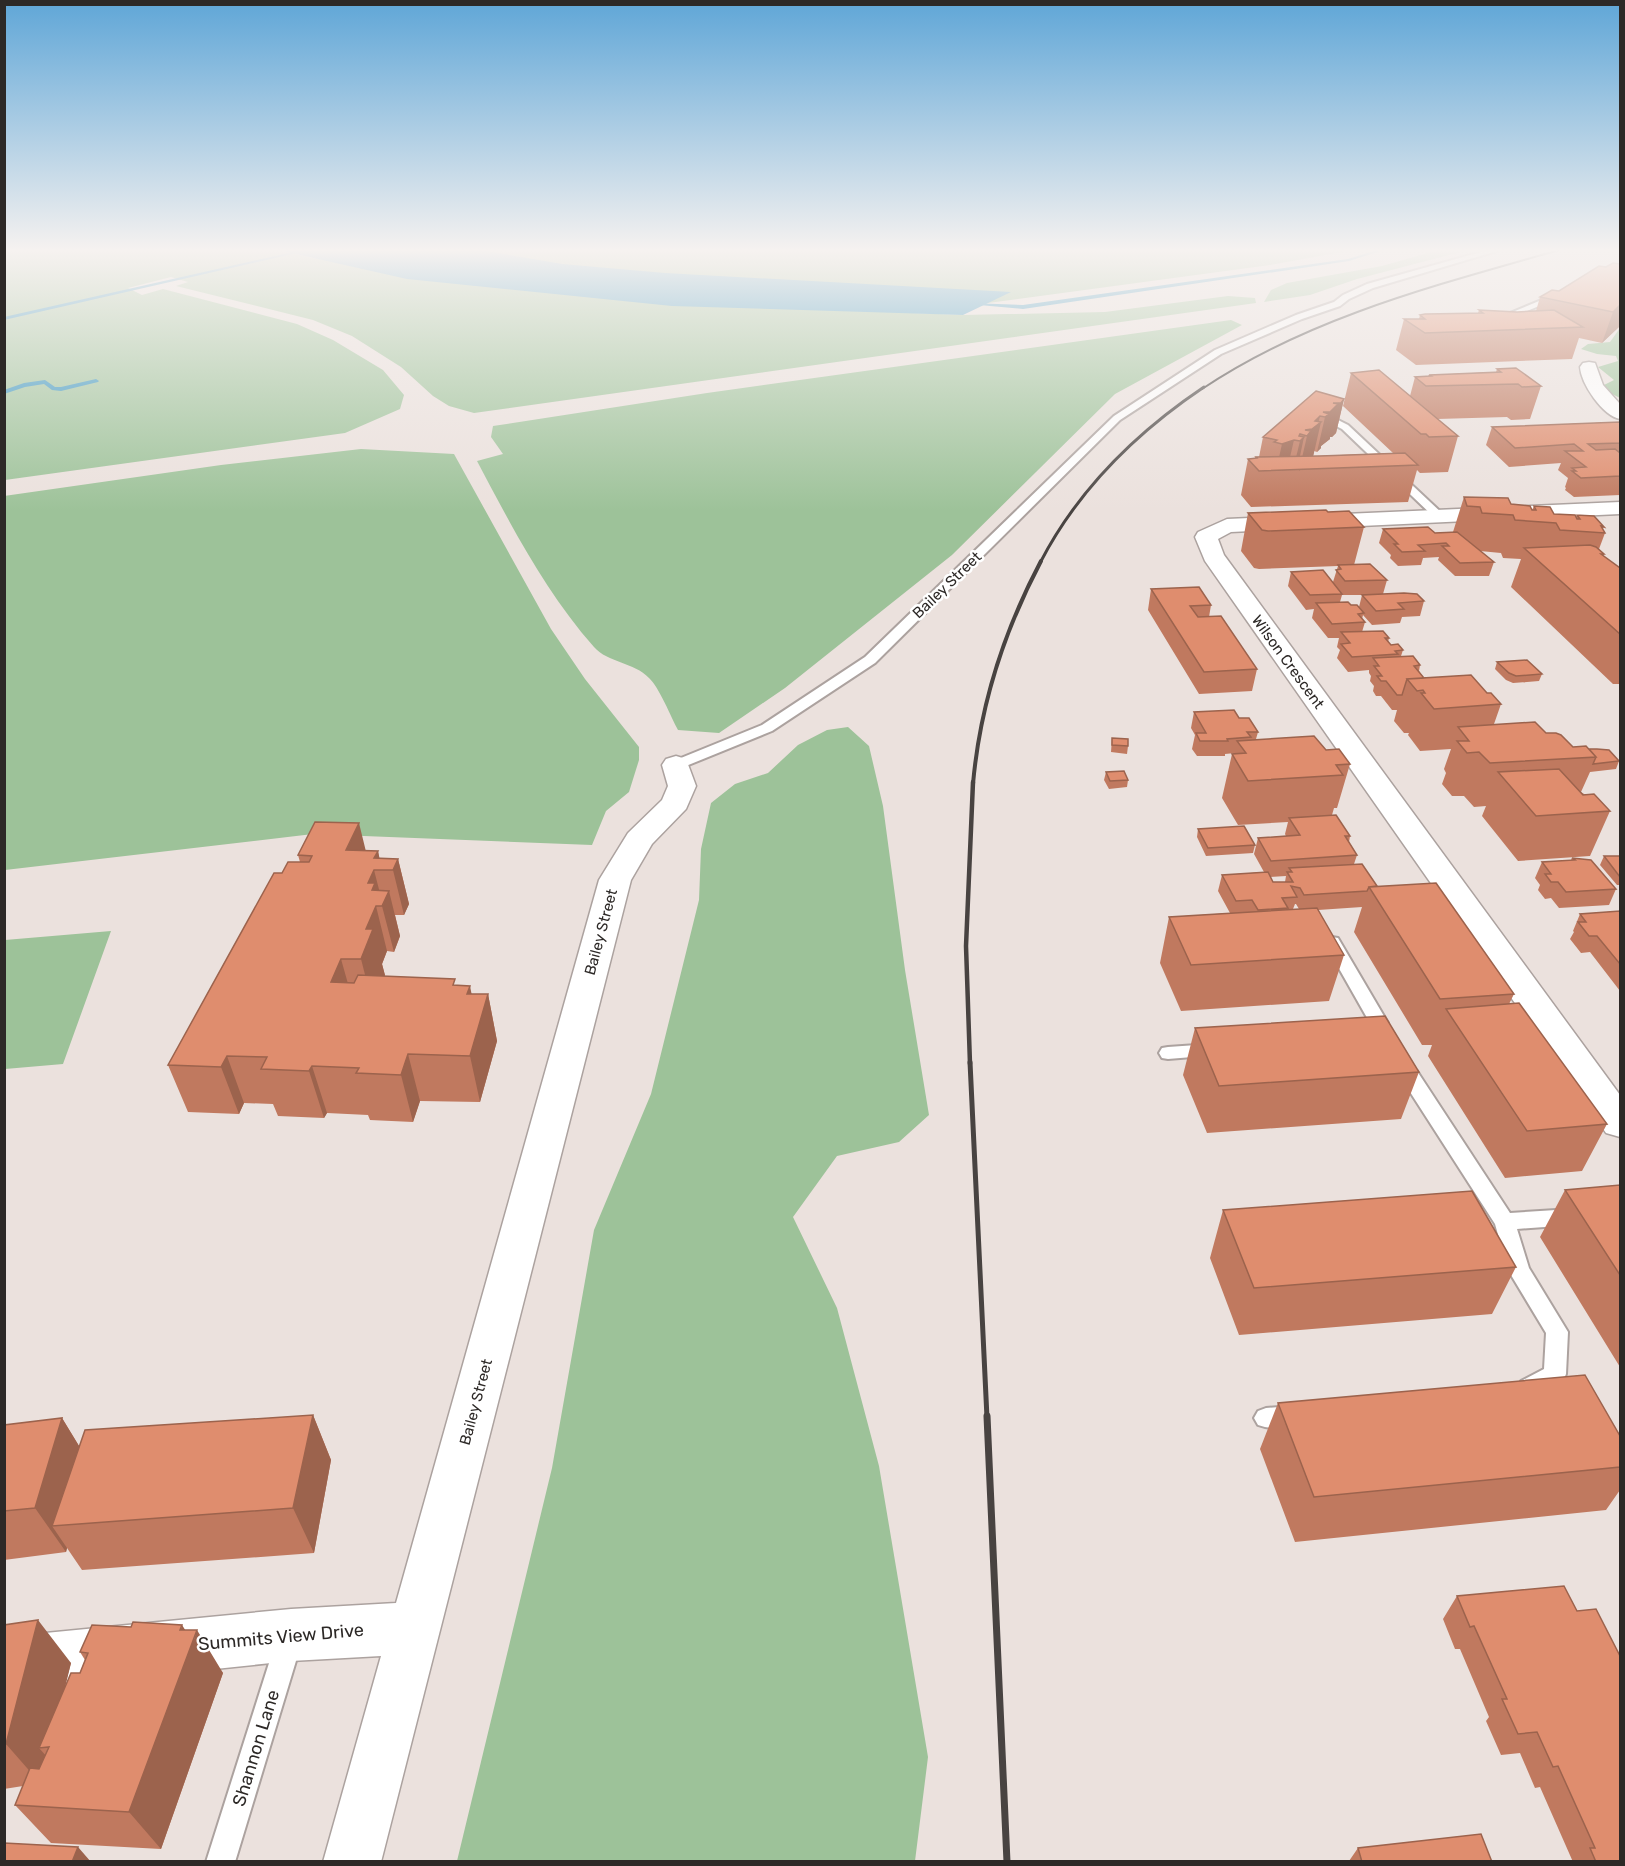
<svg xmlns="http://www.w3.org/2000/svg" width="1625" height="1866" font-family="Rubik,sans-serif">
<rect width="100%" height="100%" fill="#ebe1dd"/>
<path fill="#9dc299" d="M4 250H278L317 259 298 250H1353L1270 265 913 313 963 315 1105 312 1228 296 1255 298 1256 303 474 413 449 406 433 396 401 367 352 336 313 320 176 286 188 282 171 277 128 288 142 295 163 289 297 324 333 340 383 370 404 395 400 409 345 433 5 480Z
M1438 250H1468L1357 279 1310 295 1264 302 1271 290 1287 283 1382 266Z
M1231 320 1242 325 1115 394 952 555 785 688 719 733 678 730C671 717 659 687 649 678 634 662 608 663 594 647 545 591 512 527 477 461L503 454 491 437 493 426 707 393Z
M1620 328V398L1612 394 1604 385 1614 380 1598 367 1618 361 1616 356 1597 354 1581 349 1588 344 1610 342Z
M361 449 454 454 551 629 585 679 639 747V760L629 792 606 811 592 845 313 834 5 870 4 496 221 465Z
M848 727 869 746 883 806 905 970 929 1115 899 1142 837 1156 793 1217 837 1308 879 1466 928 1757 915 1861H457L552 1468 594 1230 651 1094 699 900 701 849 711 803 735 784 768 773 798 745 827 730Z
M111 931 63 1064 5 1069V940Z"/>
<path fill="#3192bd" d="M278 250H480L562 264 665 273 1011 292 963 315 672 306 407 279Z"/>
<g fill="none" stroke-linecap="round" stroke-linejoin="round">
<path fill="#3192bd" fill-rule="evenodd" d="M302 250H310L4 320V317Z
M1377 250H1384L1349 261 1023 309 968 304 970 303 1023 305 1348 259Z
M96 379 99 381 98 382 61 391 52 390 44 384 25 387 4 394V390L24 383 45 380 55 387H61Z"/>
<g stroke="#aca29f" stroke-width="4">
<path id="service" d="M1488 250H1500L1373 288 1349 299 1340 306 1302 319 1221 354 1120 420 875 663 772 731 681 768H671L669 765 671 762 762 725 865 657 1114 416 1215 350 1296 315 1334 302 1343 295 1367 284Z
M1556 294 1563 296 1505 320 1498 318Z
M1326 417H1332L1348 425 1444 515V519H1436L1342 429 1326 421Z
M1332 937 1338 938 1388 1023 1383 1042 1377 1044 1371 1042 1368 1038 1370 1023 1324 942 1326 938Z
M1211 1044 1217 1045 1220 1050 1217 1055 1168 1059 1162 1058 1159 1053 1162 1048 1168 1047Z
M1400 1062 1417 1071 1510 1213 1572 1209 1579 1211 1582 1217 1579 1223 1572 1225 1517 1229 1529 1268 1568 1332 1566 1374 1563 1381 1529 1398 1521 1395 1518 1388 1521 1381 1544 1369 1546 1333 1508 1270 1495 1224 1403 1081 1391 1069 1394 1064Z
M1292 1406 1300 1409 1304 1416 1300 1423C1287 1428 1271 1430 1258 1425L1254 1418 1258 1411 1266 1408Z
M289 1628 298 1632 302 1641 235 1862H206L276 1641 280 1632Z"/>
</g>
<g stroke="#aca29f" stroke-width="3">
<path id="minor" d="M1589 362 1595 363 1603 385 1620 404V419C1603 416 1581 384 1580 367L1583 363Z
M1620 502V514L1231 532 1218 539 1224 555 1620 1095V1137L1606 1133 1205 561 1195 537 1198 532 1227 519Z
M676 756 686 759 696 786 686 809 652 844 631 880 381 1862H323L381 1656 291 1661 4 1691V1637L291 1609 396 1603 599 880 628 833 662 800 668 786 662 765 666 759Z"/>
</g>
<use href="#service" fill="#fff" fill-rule="evenodd"/>
<use href="#minor" fill="#fff" fill-rule="evenodd"/>
<path stroke="#484341" stroke-width="2" d="M1202 389C1309 317 1437 285 1559 250"/>
<path stroke="#484341" stroke-width="3" d="M1040 563C1077 491 1137 432 1204 387"/>
<path stroke="#484341" stroke-width="4" d="M973 784C980 705 1004 631 1041 561"/>
<path stroke="#484341" stroke-width="4.5" d="M970 1064 966 946 973 782"/>
<path stroke="#484341" stroke-width="5" d="M970 1062 987 1418"/>
<path stroke="#484341" stroke-width="7" d="M987 1416 1007 1862"/>
</g>
<path fill="#c0795f" fill-rule="evenodd" d="M1599 266 1620 326 1602 343 1579 338 1572 359 1416 365 1396 350 1404 319H1419L1420 315 1478 313 1479 310 1517 312 1536 311 1540 297 1559 291Z
M1497 369 1541 386 1530 419 1511 420 1507 417 1437 419 1458 436 1448 472 1420 473 1417 470 1408 502 1251 507 1241 495 1248 459 1255 458 1256 457H1259L1263 437 1344 399 1336 433 1332 437H1330V439L1321 446V448L1317 452 1314 451 1313 456 1393 453 1343 406 1351 373 1410 396 1415 377 1428 376 1429 375 1496 372Z
M1620 422V495L1574 497 1565 490 1566 488 1565 487 1568 478 1558 470 1561 463 1509 467 1486 445 1492 427Z
M1464 497 1511 504 1532 510 1534 506 1554 514 1576 518 1577 515 1604 527 1602 530 1605 533 1599 549 1604 554 1603 556 1620 568V684H1613L1511 587 1521 559 1503 558 1501 553 1480 551 1494 562 1489 576H1455L1438 560 1439 557 1423 558 1421 565 1398 566 1390 558 1391 555 1379 543 1383 529 1435 533 1453 532Z
M1328 512 1364 527 1354 565 1387 580 1383 594 1424 601 1420 616 1402 617 1400 623 1372 625 1363 615 1362 619 1365 622 1362 632 1389 638 1388 642 1391 645 1403 650 1401 656 1420 665 1419 671 1424 678 1487 693 1501 704 1494 724 1546 733 1573 747 1589 749 1619 761 1616 769 1590 772 1581 792 1610 811 1590 856 1518 861 1482 816 1486 806 1474 807 1464 796H1452L1442 784 1446 773 1444 769 1451 749 1420 751 1408 735 1409 733H1404L1394 721 1397 710H1392L1381 696H1376L1373 691 1374 686 1370 681 1371 676 1369 673V670L1348 672 1337 658 1340 650 1337 647 1339 638H1328L1312 618 1314 609 1306 610 1288 586 1291 572 1333 582 1338 566 1259 569 1254 568 1241 551 1248 513ZM1342 595H1368H1362L1359 607 1340 602Z
M1151 589 1211 605 1209 617 1257 669 1252 691 1199 694 1148 610Z
M1497 662 1542 674 1539 681 1513 683 1506 680 1495 669Z
M1194 712 1239 718 1258 732 1256 739 1326 750 1350 764 1337 808H1334L1332 815 1350 836 1349 842 1357 855 1354 864 1377 886 1514 994 1509 1004 1607 1124 1582 1171 1505 1178 1428 1056 1432 1045H1422L1354 932 1362 907 1318 910 1344 955 1329 1001 1181 1011 1160 963 1169 917 1230 913 1218 891 1222 875 1264 872 1254 854 1258 838 1286 836 1285 834 1288 822 1238 825 1222 798 1232 754 1235 753 1225 754V756H1197L1192 749 1195 735 1191 728ZM1286 876 1285 882H1273L1270 877ZM1295 904H1296L1299 909H1293Z
M1112 738 1128 746 1127 754 1111 752Z
M1106 772 1128 780 1127 787 1109 789 1104 780Z
M1198 829 1255 845 1253 853 1206 856 1197 837Z
M366 851H378L379 858 398 859 409 904 404 915H395L400 936 394 952 387 951 382 964 385 976 457 986 472 994H488L497 1041 480 1102 420 1101 413 1122 370 1120 368 1115 327 1113 324 1118 278 1116 273 1104 244 1103 239 1114 188 1112 168 1065 282 873 300 862 298 855Z
M1604 856H1620V885H1617L1600 865Z
M1572 858 1616 889 1609 905 1559 908 1551 898 1545 899 1538 890 1540 885 1535 878 1542 862 1571 860Z
M1620 911V991L1590 952 1581 953 1570 939 1574 932 1573 931 1580 914Z
M1195 1028 1419 1072 1401 1119 1207 1133 1183 1075Z
M1620 1185V1367L1540 1237 1565 1190Z
M1223 1210 1516 1267 1492 1314 1239 1335 1210 1258Z
M1278 1403 1620 1436V1490L1606 1510 1295 1542 1260 1449Z
M313 1415 331 1460 314 1553 82 1570 67 1548 66 1552 4 1560V1425L62 1418 79 1446Z
M1457 1596 1620 1862H1573L1540 1787 1535 1788 1520 1753 1501 1755 1486 1721 1489 1717 1460 1649H1455L1443 1619Z
M4 1625 71 1663 64 1689 80 1673 85 1660 80 1652 185 1630 223 1673 161 1849 51 1843 15 1805 23 1786 4 1789Z
M1358 1848 1492 1862 1349 1861Z"/>
<path fill="#9c634d" d="M1620 305V326L1602 343 1613 312Z
M1344 399 1336 433 1332 437H1330V439L1321 446V448L1317 452 1325 417 1323 412 1333 403Z
M1320 416 1318 424 1321 422 1313 457 1299 471 1307 436 1305 430Z
M1304 437 1297 470H1293L1300 441Z
M1294 440 1287 470 1276 471 1282 444Z
M359 823 370 868 346 850Z
M378 851 382 870 374 858Z
M398 859 409 904 404 915 393 870Z
M374 870 383 905 389 891 400 936 394 952 382 906H376L387 951 382 964 385 975 373 1006 361 959 366 929 368 883Z
M341 959 354 1005 331 982Z
M470 986 478 1026 488 994 497 1041 480 1102 470 1056 467 994Z
M408 1054 420 1101 413 1122 401 1075Z
M227 1056 244 1103 239 1114 221 1067Z
M312 1066 327 1113 324 1118 309 1071Z
M313 1415 331 1460 314 1553 293 1508Z
M62 1418 90 1464 52 1526 67 1548 66 1552 35 1508Z
M38 1620 71 1663 50 1749 49 1747 39 1748 48 1758 41 1784 6 1744Z
M182 1625 193 1642 197 1630 223 1673 161 1849 129 1812Z
M78 1847 91 1862H72Z"/>
<path fill="#df8d6e" stroke="#9c634d" stroke-width="1.5" d="M1613 263 1620 264V305L1613 312 1540 297 1552 290 1559 291 1599 266 1606 267Z
M1479 310 1517 312 1554 310 1583 327 1425 333 1404 319H1425L1420 315 1425 314 1483 313Z
M1516 368 1541 386 1522 387 1518 384 1426 386 1415 377 1431 376 1429 375 1501 372 1497 369Z
M1379 370 1458 436 1429 437 1426 434H1421L1351 373Z
M1316 391 1344 399 1341 403H1333L1338 404 1330 412H1323L1329 414 1325 417 1320 416 1315 421 1321 422 1312 429 1305 430 1311 431 1307 436 1300 434 1299 436 1304 437 1300 441 1294 440 1282 444 1274 442 1277 440 1263 437Z
M1620 422V443L1588 444 1596 450 1615 449 1620 453V476L1581 478 1572 471H1576L1572 468 1586 467 1565 451H1583L1574 444 1515 448 1492 427Z
M1405 453 1418 465 1259 471 1248 459 1257 458 1256 457 1320 456Z
M1464 497 1508 498 1511 504 1530 506 1532 510H1536L1534 506 1550 507 1554 514 1575 515 1577 519H1580L1577 515 1594 516 1604 527 1601 526 1605 533 1560 530 1556 523 1515 520 1513 515 1482 513 1480 507 1467 506Z
M1326 510 1328 512 1349 511 1364 527 1268 531 1262 530 1248 513Z
M1428 527 1435 533 1457 532 1494 562 1460 563 1442 546H1449L1446 543 1418 545 1425 551 1402 552 1394 544H1398L1383 529Z
M1590 545 1596 547 1604 554H1601L1620 568V634L1524 548Z
M1370 564 1387 580 1345 581 1336 570 1341 569 1338 565Z
M1323 570 1342 594 1310 595 1291 572Z
M1199 587 1211 605 1190 606 1198 617 1221 616 1257 669 1204 672 1151 589Z
M1404 593 1417 594 1424 601 1398 603 1404 609 1376 611 1362 595Z
M1348 602 1351 605H1357L1364 613 1358 614 1365 622 1332 624 1316 603Z
M1383 631 1389 638H1385L1391 645 1398 644 1403 650 1395 651 1398 654 1352 657 1341 644 1350 643 1341 632Z
M1413 656 1420 665 1414 666 1424 678 1407 679 1402 695H1397L1386 681H1381L1377 676H1382L1374 666H1379L1373 658Z
M1527 660 1542 674 1516 676 1509 673 1497 662Z
M1471 675 1487 693H1491L1501 704 1434 709 1421 693H1425L1423 690 1417 691 1407 679Z
M1234 710 1239 718H1249L1258 732H1247L1251 737 1227 739 1228 741H1200L1196 733H1206L1194 712Z
M1535 722 1546 733H1556L1561 735 1573 747 1586 746 1596 757 1490 763 1479 752 1467 753 1457 741H1469L1458 727Z
M1314 736 1326 750 1339 749 1350 764 1336 765 1343 775 1248 781 1232 754 1246 753 1237 741Z
M1112 738 1128 739V746L1112 745Z
M1589 749H1597L1609 750 1619 761 1593 764 1596 757Z
M1559 769 1583 795 1594 794 1610 811 1536 816 1498 772Z
M1124 771 1128 780 1110 781 1106 772Z
M1336 815 1350 836H1345L1357 855 1271 861 1258 838 1300 835 1289 818Z
M315 822 359 823 346 850 378 851 374 858 398 859 393 870H374L368 883H375L372 890 389 891 382 906H376L366 929H373L361 959H341L331 982 354 983 358 975 455 979 453 985 470 986 467 994H488L470 1056 408 1054 401 1075 356 1073 359 1068 312 1066 309 1071 261 1069 267 1057 227 1056 221 1067 168 1065 274 873H282L288 862H309L312 856 298 855Z
M1244 826 1255 845 1208 848 1198 829Z
M1604 856H1620V877Z
M1572 858 1591 860 1616 889 1566 892 1558 882H1551L1545 874H1551L1542 862 1575 860Z
M1362 864 1377 886 1369 887 1367 891 1304 895 1300 888 1291 886 1297 897 1282 898 1288 908 1258 910 1252 900 1236 901 1222 875 1268 872 1273 882H1293L1287 872H1292L1289 868Z
M1436 883 1514 994 1440 999 1369 887Z
M1317 908 1344 955 1191 965 1169 917Z
M1620 911V964L1597 936H1589L1578 922H1586L1580 914Z
M1519 1003 1607 1124 1527 1131 1446 1009Z
M1385 1016 1419 1072 1219 1086 1195 1028Z
M1620 1185V1275L1565 1190Z
M1472 1191 1516 1267 1254 1288 1223 1210Z
M1585 1375 1620 1436V1467L1314 1497 1278 1403Z
M313 1415 293 1508 52 1526 85 1430Z
M62 1418 35 1508 4 1511V1425Z
M1564 1586 1577 1611 1596 1609 1620 1656V1862H1596L1590 1848H1595L1558 1766 1553 1767 1537 1732 1518 1734 1502 1699H1507L1474 1626 1470 1627 1457 1596Z
M38 1620 6 1744H4V1625Z
M133 1622 182 1625 180 1630H197L129 1812 15 1805 30 1768 39 1769 49 1747 39 1748 71 1673H80L88 1653 80 1652 92 1625 131 1627Z
M1481 1834 1492 1862H1362L1358 1848Z
M4 1843 78 1847 72 1862H4Z"/>
<linearGradient id="sky" x2="0" y2="1"><stop stop-color="#5fa6d7"/><stop offset="0.49" stop-color="#f6f2f0"/><stop offset="1" stop-color="#f6f2f0" stop-opacity="0"/></linearGradient>
<rect width="1625" height="511" fill="url(#sky)"/>
<g text-anchor="middle" dominant-baseline="central" stroke-width="5" stroke-linejoin="round" paint-order="stroke">
<g font-size="15" fill="#2d2927" stroke="#fff">
<text transform="translate(947 585) rotate(-44)">Bailey Street</text>
<text transform="translate(1288 662) rotate(54)">Wilson Crescent</text>
<text transform="translate(601 932) rotate(-75)">Bailey Street</text>
<text transform="translate(476 1402) rotate(-75)">Bailey Street</text>
</g>
<g font-size="18" fill="#2d2927" stroke="#fff">
<text transform="translate(281 1637) rotate(-5)">Summits View Drive</text>
<text transform="translate(256 1748) rotate(-73)">Shannon Lane</text>
</g>
</g>
<rect width="1625" height="1866" fill="none" stroke="#2d2927" stroke-width="12"/>
</svg>
